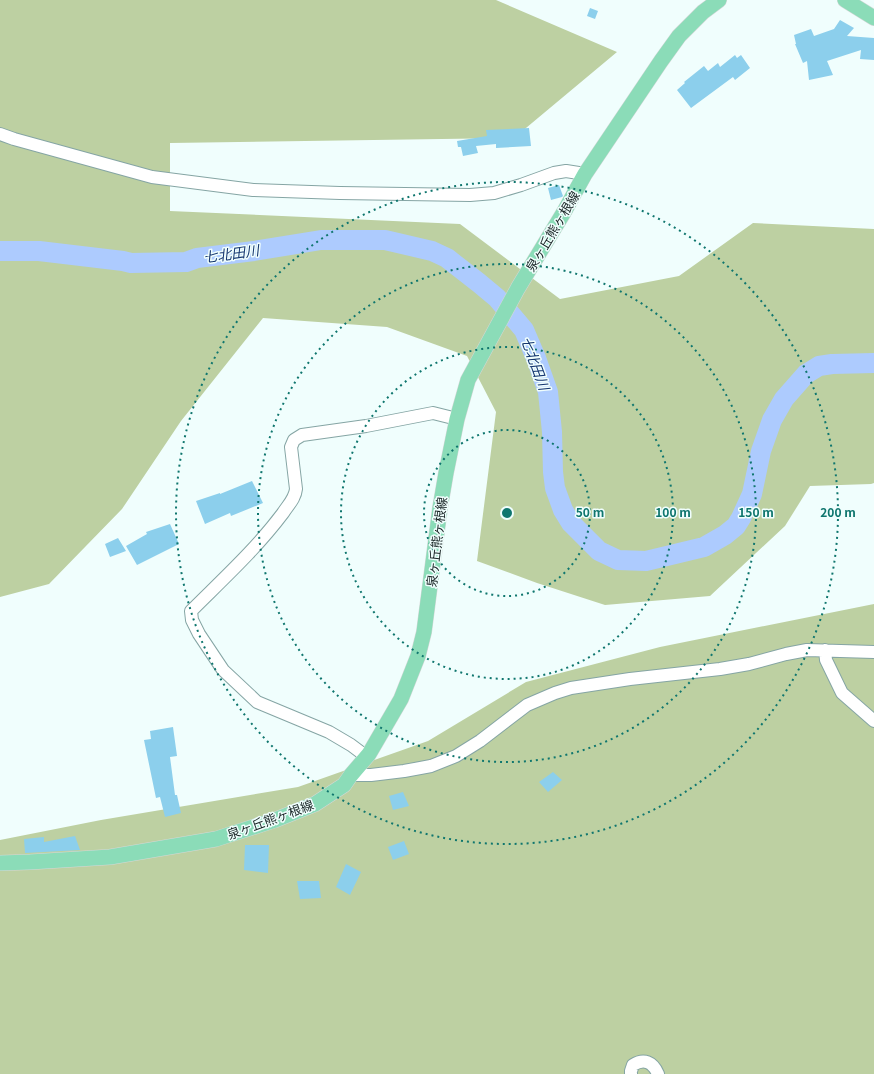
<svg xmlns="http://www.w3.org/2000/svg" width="874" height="1074" font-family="Georgia,'Noto Sans JP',serif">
<rect width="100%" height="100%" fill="#f0fefd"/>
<path fill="#bdd0a2" d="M0 0H496L617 52 514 138 170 143V211L460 224 560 299 679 276 753 223 874 229V483L871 484 810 486 785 526 710 596 605 605 537 583 477 561 496 412 467 356 387 327 263 318 181 421 122 509 49 584 0 597Z
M874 604V1074H0V840L101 820 298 787 428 741 526 682 660 647Z"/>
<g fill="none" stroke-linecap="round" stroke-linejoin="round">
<path stroke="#adcbfe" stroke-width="20" d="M0 251H39L123 261 131 263 186 262 197 258 254 251 321 240H385L432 251 447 258 479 283 497 298 524 330 536 358 548 392 552 432 553 472 555 488 563 510 571 523 599 551 618 560 646 561 704 547 725 535 736 526 741 518 752 494 761 451 772 420 784 399 806 374 819 366 832 364 874 363"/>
</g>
<path fill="#8ccfec" d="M590 8 598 11 595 19 587 16Z
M840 20 854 28 847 36 874 38V60L860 59 861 50 827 61 833 75 809 80 807 61 803 63 795 44H796L794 35 811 29 814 36 834 29Z
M735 55 737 58 741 55 750 68 735 80 733 77 691 108 677 90 685 83 684 82 704 66 708 71 718 63 720 67Z
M529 128 531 146 496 148V144L476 146 478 153 463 156 461 147H458L457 141 487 136 486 130Z
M559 185 563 196 562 197 551 200 548 188Z
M252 481 263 503 231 516 230 513 205 524 196 501 220 493V494Z
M170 524 179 544 137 565 126 546 147 534 146 532Z
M118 538 126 551 110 557 105 544Z
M173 727 177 756 170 757 175 795H177L181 813 165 817 160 797 156 798 144 740 151 739 150 731Z
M553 772 562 780 548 792 539 782Z
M403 792 409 806 393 810 389 796Z
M75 836 80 850 25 853 24 839 44 837V842Z
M404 841 409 854 393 860 388 847Z
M245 845H269L268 873 244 870Z
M346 864 361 872 350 895 336 887Z
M297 881H319L321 898 300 899Z"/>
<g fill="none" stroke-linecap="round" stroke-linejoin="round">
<g stroke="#85a5a4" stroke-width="14">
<path id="minor" d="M0 134 14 139 152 177 253 190 340 193 470 195 494 193 521 185 554 173 566 171 585 174
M825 650 826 660 842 693 874 721
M367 757 351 745 329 732 257 702 223 670 199 634 192 620 191 611C223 579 256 549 283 513 288 505 295 499 296 489L291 447 294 440 302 435 366 426 433 413 457 419
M351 775H371L404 771 431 766 456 756 480 741 527 705 555 693 571 688 630 679 720 669 749 664 786 654 807 650 874 652
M631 1074V1071L633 1065C644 1058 653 1062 658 1074"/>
</g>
<g stroke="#d5d8d8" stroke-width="16">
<path id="major" d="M845 0 874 18
M0 863 30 862 110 857 216 839 275 820 315 804 344 785 351 775 369 754 401 699 418 656 424 632 440 508 446 473 457 419 468 380 518 288 564 212 585 174 661 61 679 36 703 12 719 0"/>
</g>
<use href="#minor" stroke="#fff" stroke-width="12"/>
<use href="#major" stroke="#8bdcb8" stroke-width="15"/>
</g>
<g fill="none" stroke="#0f766e" stroke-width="2" stroke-dasharray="2 4">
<circle cx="507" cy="513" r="83"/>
<circle cx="507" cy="513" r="166"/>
<circle cx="507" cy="513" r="249"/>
<circle cx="507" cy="513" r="331"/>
</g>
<g text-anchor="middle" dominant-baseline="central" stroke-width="3" stroke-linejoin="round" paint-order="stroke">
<g font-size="13" fill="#182424" stroke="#f0fefd">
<text transform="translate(552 231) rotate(-59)">泉ヶ丘熊ヶ根線</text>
<text transform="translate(436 542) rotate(-83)">泉ヶ丘熊ヶ根線</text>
<text transform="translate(270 819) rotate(-20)">泉ヶ丘熊ヶ根線</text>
</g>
<g font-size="14" font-style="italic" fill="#143670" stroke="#f0fefd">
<text transform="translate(231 253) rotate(-8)">七北田川</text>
<text transform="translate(536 363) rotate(70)">七北田川</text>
</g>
</g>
<circle cx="507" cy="513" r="6" fill="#0f766e" stroke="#f0fefd" stroke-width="2"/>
<g font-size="12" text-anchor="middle" font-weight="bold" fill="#0f766e" stroke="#f0fefd" stroke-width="3" stroke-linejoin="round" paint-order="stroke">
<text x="590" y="517">50 m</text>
<text x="673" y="517">100 m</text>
<text x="756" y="517">150 m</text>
<text x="838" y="517">200 m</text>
</g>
</svg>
